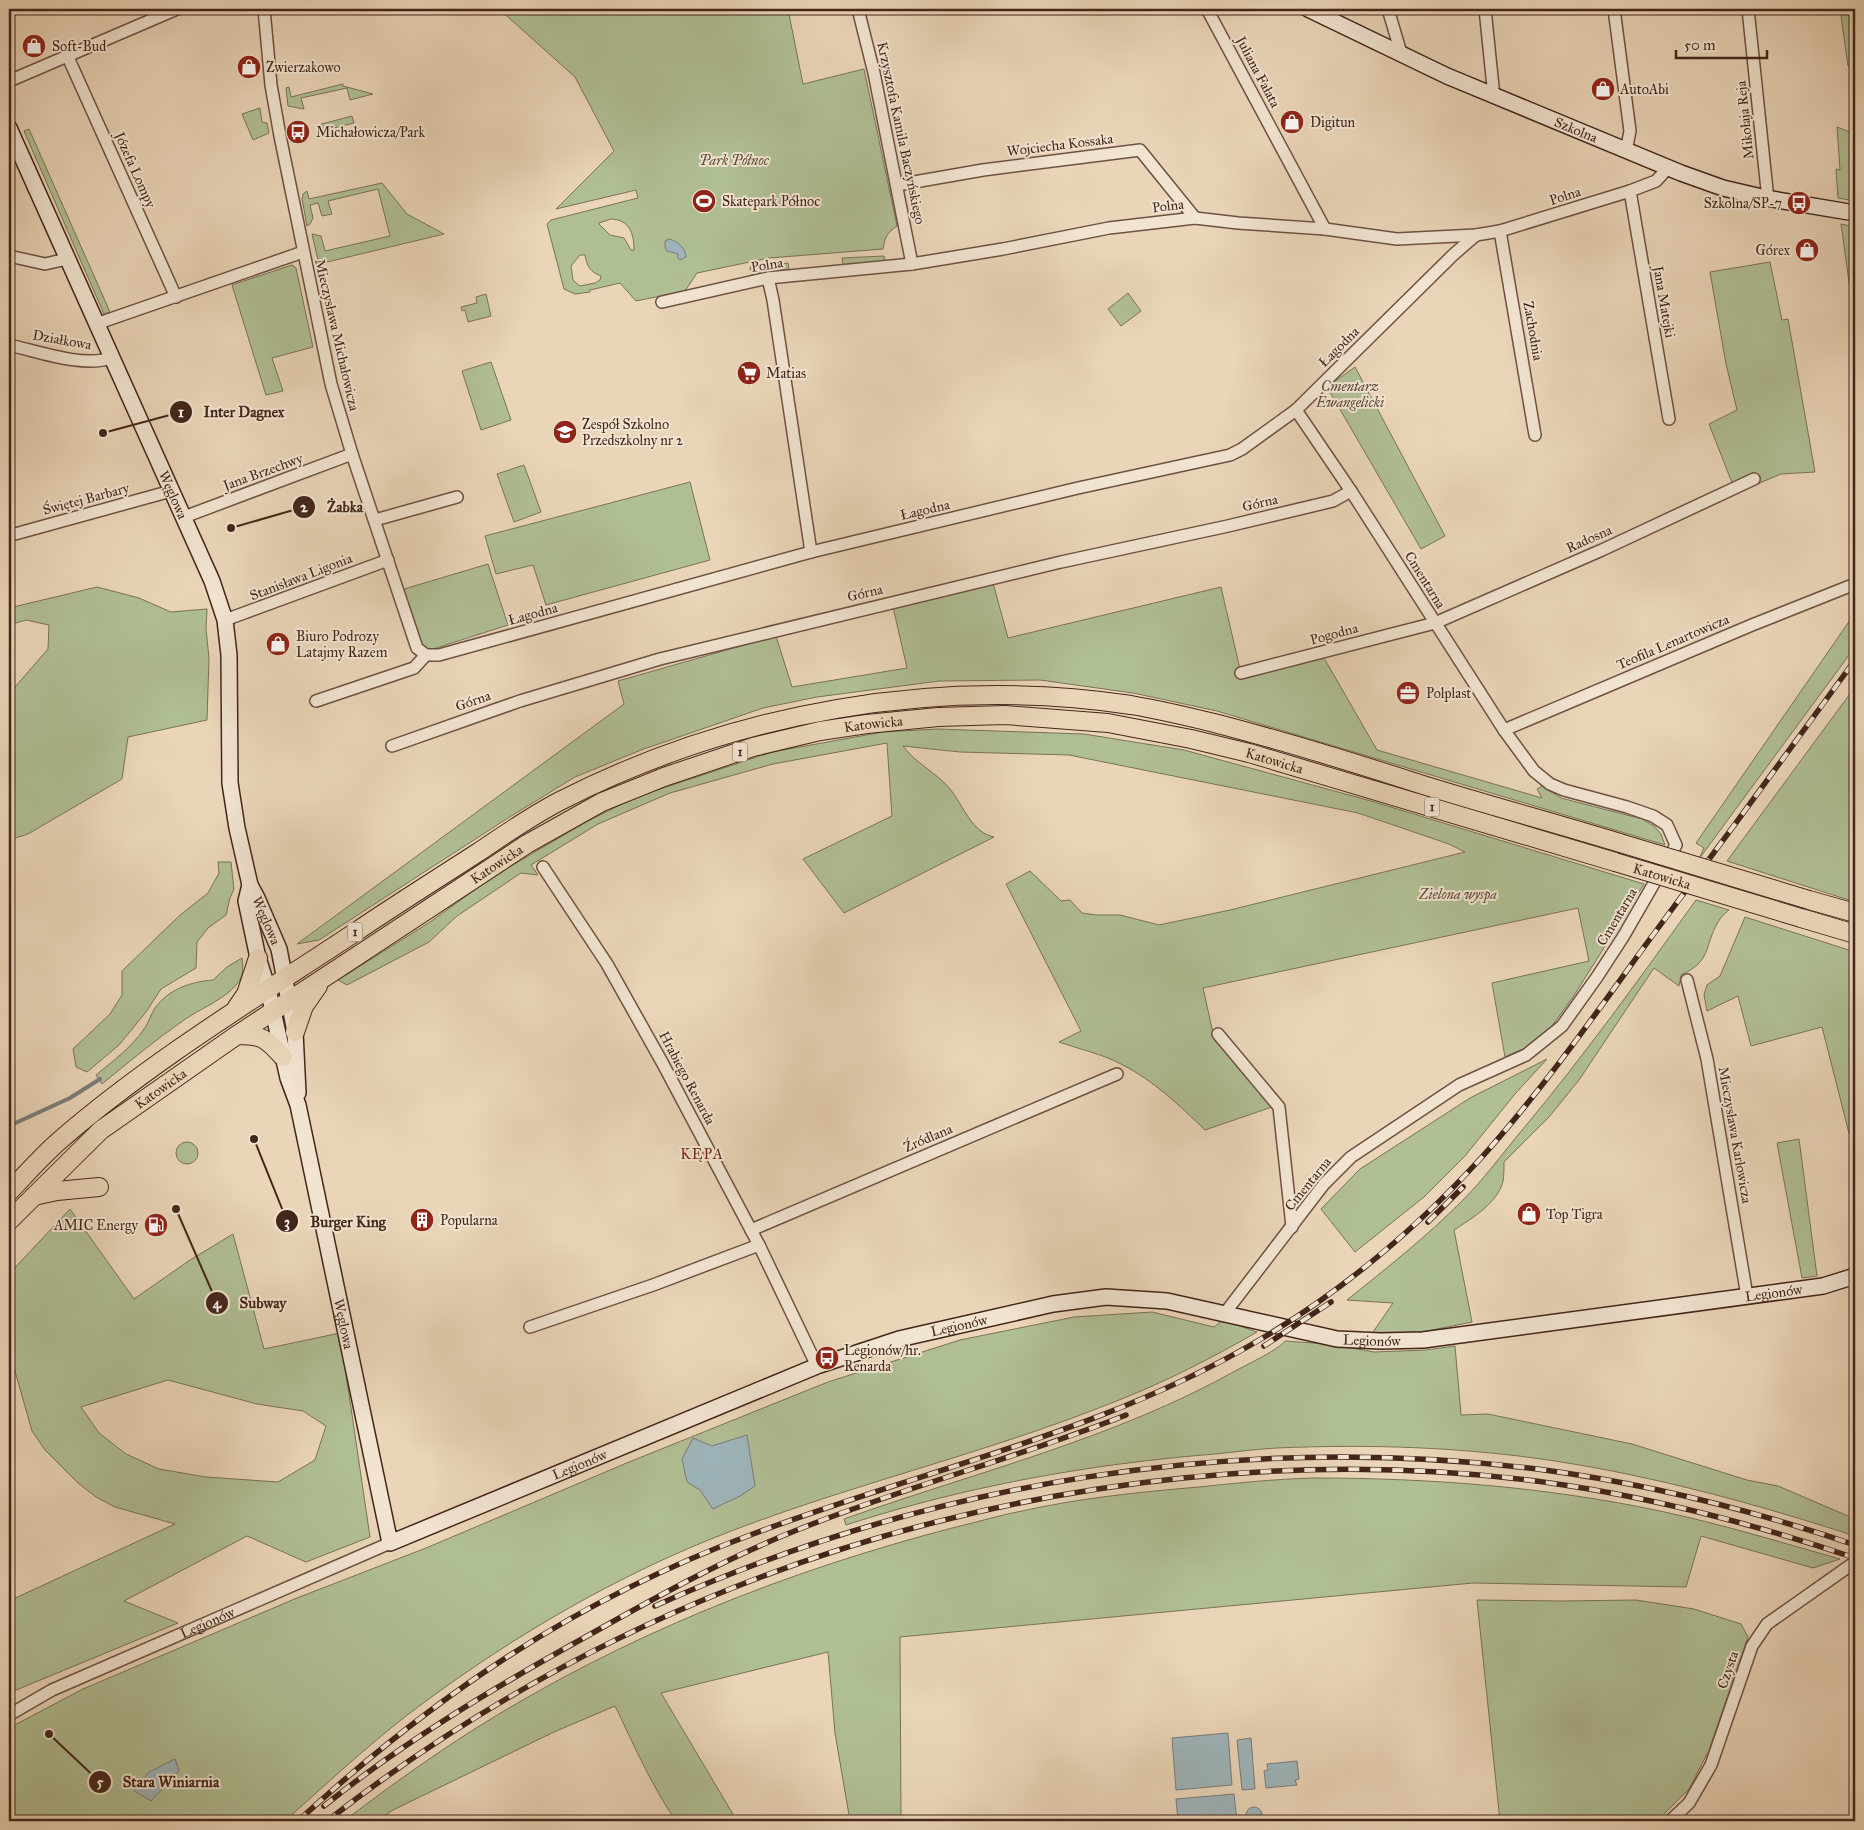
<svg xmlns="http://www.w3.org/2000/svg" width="1864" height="1830" font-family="'IM FELL Great Primer',serif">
<rect width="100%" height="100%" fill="#ead5b8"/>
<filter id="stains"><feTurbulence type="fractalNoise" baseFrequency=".004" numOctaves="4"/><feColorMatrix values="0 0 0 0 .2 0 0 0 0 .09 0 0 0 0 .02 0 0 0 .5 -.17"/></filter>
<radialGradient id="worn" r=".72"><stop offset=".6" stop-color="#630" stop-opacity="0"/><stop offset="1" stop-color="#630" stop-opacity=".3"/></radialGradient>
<path fill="#b0be94" stroke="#7a7257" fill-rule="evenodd" d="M499 9H788L803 84 864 69 897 226C887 233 885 237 883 249L769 258 697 273 685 291 636 301 620 283 590 290V292L575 294 564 289 547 224 551 220 638 198 636 190 556 209 614 151 575 77ZM611 219C630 220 634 234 634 250H631L624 238 610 235 599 224V223ZM580 255H585C587 266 590 272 601 276L600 280 595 283 580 286 573 280 571 266Z
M1840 9H1855V65L1848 66Z
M343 84V86L373 94 350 100 347 88 301 98 304 109 288 106 286 88 289 87 291 97Z
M260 108 262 122 267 123 269 133 253 140 242 114Z
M352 116 354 123 321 131 318 125Z
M1837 127 1855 134V201L1838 198 1836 169 1840 170Z
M29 129 110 312 104 314 24 131Z
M382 183 407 214 444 234 319 264 312 234 321 236 325 251 390 236 378 189 328 201 332 214 322 216 318 203 310 205 313 218 310 224 307 226 302 199 303 194 307 191 309 199Z
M1841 224 1855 227V326Z
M884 256 885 263 843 265 842 258Z
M1770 262 1782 320 1788 319 1815 472 1781 474 1736 493 1709 424 1737 410 1726 364 1710 272Z
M788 263 789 269 752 275 750 267Z
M292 265 296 268 313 347 272 358 283 391 266 395 232 285Z
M1128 293 1141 311 1121 326 1108 309Z
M486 294 491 316 468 322 465 310 462 311 461 307 477 303 476 297Z
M491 362 511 420 481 430 462 371Z
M1355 367 1445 536 1421 549 1327 387Z
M524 465 541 512 514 522 497 474Z
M690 482 710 560 546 605 533 565 496 574 485 536Z
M488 564 508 625 433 649H428L420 643 404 589Z
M993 583 1008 638 1221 587 1242 678 1324 658 1377 750 1542 798 1537 789 1542 786 1561 798 1642 819 1654 826 1661 834 1665 845 1217 711 1133 693 1040 680 939 681 817 697 763 708 641 750 575 777 508 818 319 940 297 944 624 704 618 681 776 636 792 687 907 668 893 607Z
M97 587 139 598 171 612 207 609 206 629 209 658 207 720 128 737 122 779 28 834 9 840V694L48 649 49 625 26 620 9 625V608Z
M1855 613V647L1699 859 1704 848 1696 843Z
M1855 687V902L1727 861Z
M937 729 1084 734 1184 750 1371 801 1644 884 1573 997 1549 1030 1527 1047 1505 1057 1492 983 1589 961 1578 908 1203 988 1213 1033 1272 1107 1205 1130C1179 1105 1153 1080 1121 1064 1102 1054 1079 1049 1059 1042L1081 1031 1006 884 1030 871 1061 901 1070 900 1082 913 1096 915H1120L1159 925 1230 910 1465 852 1449 844 1358 813 1069 755 960 752 903 746C915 763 937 773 950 789 963 805 972 833 994 837L844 913 803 859 892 816 887 743 773 764 670 793 598 824 531 865 538 875 521 873 457 916 429 942 347 985 338 980 430 922 494 876 586 822 636 797 772 752 883 732Z
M218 862H231L234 889 230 898 226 915 208 928 197 942 196 968 161 989 146 1012 119 1045 87 1072 76 1067 73 1049 110 1014 122 995V971L179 916 208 893 219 873Z
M1696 900 1729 910C1725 913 1721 917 1718 922 1704 946 1712 961 1681 975L1679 986 1654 968 1579 1080 1549 1117 1504 1162C1504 1168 1504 1175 1503 1181 1498 1203 1471 1219 1454 1230L1472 1322 1422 1332 1371 1335 1393 1303 1347 1300C1387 1268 1426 1237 1462 1201 1484 1179 1503 1153 1523 1129 1584 1056 1640 978 1696 900Z
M1745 917 1855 952V1140L1851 1141 1822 1027 1751 1046 1738 996 1707 1011 1704 995 1707 985 1720 976Z
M242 958C243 967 244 976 237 984 224 1000 201 1008 184 1020 155 1040 129 1062 102 1084L96 1075C113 1061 132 1047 144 1029 149 1023 150 1015 155 1008 169 989 190 982 213 980L227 967Z
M1547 1059 1515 1094 1465 1156 1424 1197 1355 1252 1321 1209 1360 1169 1470 1098Z
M1799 1139 1817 1276 1802 1278 1777 1143Z
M176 1153a11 11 0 1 1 22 0a11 11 0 1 1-22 0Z
M70 1209 134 1299 190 1260 233 1234 264 1349 340 1333 370 1537 306 1562 247 1536 124 1601 178 1623 9 1693V1601L175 1524 115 1507 96 1497 78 1483 45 1450 32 1431 9 1350V1274ZM168 1380 257 1404 303 1411 326 1426 315 1460 278 1482 206 1477 159 1469 126 1454 99 1433 81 1407Z
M1152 1312 1214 1327 1223 1320 1257 1332C1212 1358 1167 1381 1119 1400 984 1455 841 1486 706 1541 599 1585 498 1646 406 1716 364 1749 325 1785 285 1821H9V1728L83 1689 297 1598 426 1548 629 1462 828 1382 960 1340 1074 1317Z
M1285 1341 1328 1344 1374 1352 1426 1350 1455 1346 1461 1415 1488 1414 1632 1444 1747 1480 1778 1486 1855 1519V1536C1756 1504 1658 1477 1555 1461 1463 1447 1369 1444 1277 1448 1256 1449 1236 1452 1215 1454 1090 1464 966 1486 846 1525L844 1519C976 1472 1114 1439 1237 1370 1248 1364 1278 1350 1285 1341Z
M1314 1478C1431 1478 1546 1487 1660 1511 1721 1524 1780 1542 1840 1559L1813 1568 1701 1536 1686 1587 1473 1583 900 1637 901 1821H850L835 1733 828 1652 661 1693 737 1821H676C651 1785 634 1745 615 1706L554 1732 393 1810 377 1821H344C386 1789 429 1758 473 1730 622 1636 786 1571 956 1527 978 1522 1000 1515 1022 1511 1080 1498 1140 1492 1199 1487 1237 1483 1276 1479 1314 1478Z
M1477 1600 1561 1601 1636 1600 1694 1609 1741 1624 1748 1637 1709 1750 1689 1789 1657 1821H1500Z"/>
<path fill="#9eb5bb" stroke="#7a7b7b" d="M669 239C678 241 686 249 686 257L680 260 678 258V254L667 251 665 247V241Z
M747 1435 755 1486 740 1496 713 1509 700 1490 687 1482 682 1459 693 1438 712 1446Z
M1228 1733 1232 1785 1176 1790 1172 1738Z
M1251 1738 1255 1789 1242 1790 1237 1740Z
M175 1759 179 1771 151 1801 134 1791 149 1772Z
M1297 1761 1299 1779 1295 1780 1297 1785 1266 1788 1264 1771 1268 1770 1267 1764Z
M1234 1794 1237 1821H1178L1176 1799Z
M1246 1815a8 8 0 1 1 16 0a8 8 0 1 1-16 0Z"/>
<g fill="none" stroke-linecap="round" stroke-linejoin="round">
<path stroke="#7a7b7b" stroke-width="4" d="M9 1126 70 1098 100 1079"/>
<g stroke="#6e5142" stroke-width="14">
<g id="street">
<path d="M264 9 271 85 280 136 331 384 352 454 417 648 426 655"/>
<path d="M858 9 874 73 912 264"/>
<path d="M1207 9 1325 229"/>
<path d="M1388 9 1401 53"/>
<path d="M1485 9 1493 87 1492 95"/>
<path d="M1614 9 1630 131 1626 151"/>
<path d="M1748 9 1767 190 1766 198"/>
<path d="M67 55 176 297"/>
<path d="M9 81 177 9"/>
<path d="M897 185 983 170 1140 150 1195 218"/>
<path d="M1630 191 1669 419"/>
<path d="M1500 231 1535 435"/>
<path d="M9 256 45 264 67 259"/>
<path d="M768 278 773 300 811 552"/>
<path d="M662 302 768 278 912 264 1003 249 1109 228 1195 218 1238 223 1325 229 1397 239 1476 235 1500 231 1630 191 1656 181 1668 168"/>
<path d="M96 324 303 252"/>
<path d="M9 345C37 351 83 368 111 358"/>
<path d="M184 517 352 454"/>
<path d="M375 520 457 497"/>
<path d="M9 532 15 534 171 491"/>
<path d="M225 620 388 560"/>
<path d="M1241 673 1435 623 1602 550 1754 479"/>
<path d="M316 701 414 668 426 655H439L811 552 1078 488 1230 455 1242 449 1296 410 1453 255 1476 235"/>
<path d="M1504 730 1752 625 1855 584"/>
<path d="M392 746 520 701 660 659 1061 562 1228 526 1333 501 1351 491"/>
<path d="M543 867 607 964 663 1064 759 1245 817 1366"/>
<path d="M1687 980 1707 1059 1747 1296"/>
<path d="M1218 1034 1279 1107 1292 1227"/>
<path d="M751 1230 1117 1074"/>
<path d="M1225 1313 1324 1184 1351 1157 1459 1085 1526 1055 1562 1026 1597 977 1623 937 1676 845 1667 825 1653 816 1627 807 1564 790 1550 784 1534 771 1504 730 1351 491 1296 410"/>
<path d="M530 1327 653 1285 759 1245"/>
<path id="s1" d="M9 1715 52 1690 390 1543"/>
<path d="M1670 1821 1689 1803 1711 1765 1752 1646 1767 1624 1855 1562"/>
</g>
</g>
<g stroke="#44251a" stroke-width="18">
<g id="secondary">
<path id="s2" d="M1308 9 1447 76 1681 173 1723 188 1766 198 1855 213"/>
<path id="s3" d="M9 128 212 581 225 620 229 655 230 783 237 828 250 885 257 898 279 949 295 1032 298 1093"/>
<path id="s4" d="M250 885 246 901 258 958 268 989 288 1078 298 1105 390 1543 817 1366 899 1339 1053 1304 1106 1297 1167 1301 1337 1339 1381 1341 1423 1340 1823 1286 1855 1276"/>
</g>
</g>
<g stroke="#44251a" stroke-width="20">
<g id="primary">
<path d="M1809 900 1855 913"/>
<path d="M1801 918 1855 934"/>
<path d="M237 1007 246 994 258 958"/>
<path d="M295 1032 304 1006 318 986"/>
<path d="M237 1035C262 1035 266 1038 283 1057"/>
<path d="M9 1192C25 1175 41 1157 59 1141 151 1061 256 998 357 931 397 904 437 879 477 853 504 835 531 816 560 801 734 712 937 676 1131 705 1160 710 1190 717 1218 724 1287 742 1355 763 1423 785 1488 805 1554 823 1620 843"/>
<path d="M34 1196 57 1191 99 1187"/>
<path id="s5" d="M9 1221 101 1130 237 1035 527 844 602 802 664 777 753 747 820 731 867 724 938 717 1005 715 1108 723 1191 739 1249 753 1615 862"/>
</g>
</g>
<use href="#street" stroke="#f1e4d1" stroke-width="11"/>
<use href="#secondary" stroke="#f1e4d1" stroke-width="15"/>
<use href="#primary" stroke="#ead5b8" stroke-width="18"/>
<g stroke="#44251a" stroke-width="5.5">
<path id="rail" d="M1428 1222 1463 1187
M1264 1346 1331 1302
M655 1606C929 1482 1237 1432 1537 1469 1645 1483 1752 1510 1855 1545
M324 1806C406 1740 497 1686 589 1635 658 1596 728 1557 802 1528 908 1486 1020 1457 1126 1415
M298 1821C435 1695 577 1599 753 1534 925 1469 1107 1432 1266 1336 1346 1288 1419 1226 1482 1157 1542 1090 1594 1016 1647 943 1717 849 1786 755 1855 660
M327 1821C577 1626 868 1511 1183 1478 1309 1465 1438 1466 1564 1485 1663 1500 1760 1526 1855 1558"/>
</g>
<use href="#rail" stroke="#f1e4d1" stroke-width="4" stroke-dasharray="11" stroke-linecap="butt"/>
<g stroke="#44251a" stroke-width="20" stroke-linecap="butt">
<g id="primary-bridge">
<path d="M1620 843 1809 900"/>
<path id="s6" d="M1615 862 1801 918"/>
</g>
</g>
<use href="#primary-bridge" stroke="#ead5b8" stroke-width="18"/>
</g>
<defs>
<g id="shop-disc" transform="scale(1.25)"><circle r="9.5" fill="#8f2418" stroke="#f1e4d1"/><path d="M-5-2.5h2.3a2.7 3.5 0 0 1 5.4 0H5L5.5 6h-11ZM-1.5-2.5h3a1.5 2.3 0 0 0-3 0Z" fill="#fff"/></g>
<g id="bus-disc" transform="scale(1.25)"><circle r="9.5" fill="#8f2418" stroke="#f1e4d1"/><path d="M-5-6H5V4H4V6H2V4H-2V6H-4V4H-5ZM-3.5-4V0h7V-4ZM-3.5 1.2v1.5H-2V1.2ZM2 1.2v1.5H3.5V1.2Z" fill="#fff"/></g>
<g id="stadium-disc" transform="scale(1.25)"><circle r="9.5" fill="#8f2418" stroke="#f1e4d1"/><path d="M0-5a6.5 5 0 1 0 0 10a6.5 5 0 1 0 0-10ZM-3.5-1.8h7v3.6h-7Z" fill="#fff"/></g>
<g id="supermarket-disc" transform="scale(1.25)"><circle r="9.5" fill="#8f2418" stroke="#f1e4d1"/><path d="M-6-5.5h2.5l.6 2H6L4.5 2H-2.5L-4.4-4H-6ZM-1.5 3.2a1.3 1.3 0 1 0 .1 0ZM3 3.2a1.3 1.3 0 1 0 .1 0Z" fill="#fff"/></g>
<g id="school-disc" transform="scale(1.25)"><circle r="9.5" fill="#8f2418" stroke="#f1e4d1"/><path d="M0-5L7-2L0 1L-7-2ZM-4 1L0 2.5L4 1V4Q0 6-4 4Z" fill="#fff"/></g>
<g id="office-disc" transform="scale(1.25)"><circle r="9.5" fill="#8f2418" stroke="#f1e4d1"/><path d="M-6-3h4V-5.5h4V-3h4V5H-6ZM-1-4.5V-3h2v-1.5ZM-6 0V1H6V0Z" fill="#fff"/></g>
<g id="building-disc" transform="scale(1.25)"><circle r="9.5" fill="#8f2418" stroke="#f1e4d1"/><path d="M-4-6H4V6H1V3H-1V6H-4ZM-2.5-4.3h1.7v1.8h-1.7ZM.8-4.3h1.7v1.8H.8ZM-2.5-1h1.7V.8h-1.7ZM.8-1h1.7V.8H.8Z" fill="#fff"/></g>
<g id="fuel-disc" transform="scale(1.25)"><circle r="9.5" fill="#8f2418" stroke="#f1e4d1"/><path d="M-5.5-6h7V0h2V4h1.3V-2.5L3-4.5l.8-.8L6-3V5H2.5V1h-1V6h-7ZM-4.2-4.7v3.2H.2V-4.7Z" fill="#fff"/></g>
</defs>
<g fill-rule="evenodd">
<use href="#shop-disc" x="34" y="46"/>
<use href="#shop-disc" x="249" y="67"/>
<use href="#shop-disc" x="1603" y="89"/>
<use href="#shop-disc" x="1292" y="122"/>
<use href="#bus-disc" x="298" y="132"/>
<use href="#stadium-disc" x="704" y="201"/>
<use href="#bus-disc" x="1799" y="203"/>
<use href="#shop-disc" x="1807" y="250"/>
<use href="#supermarket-disc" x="749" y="373"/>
<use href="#school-disc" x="565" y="432"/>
<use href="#shop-disc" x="278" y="644"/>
<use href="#office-disc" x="1408" y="693"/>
<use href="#shop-disc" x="1529" y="1214"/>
<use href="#building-disc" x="422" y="1220"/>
<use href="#fuel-disc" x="156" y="1225"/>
<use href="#bus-disc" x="827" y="1358"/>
</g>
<g text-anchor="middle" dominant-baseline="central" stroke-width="4" stroke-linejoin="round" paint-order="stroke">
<g fill="#f1e4d1" stroke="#785e51" stroke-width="1">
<rect x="732.5" y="742.5" width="15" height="19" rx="4"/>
<rect x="1424.5" y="797.5" width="15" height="19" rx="4"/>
<rect x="347.5" y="922.5" width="15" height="19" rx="4"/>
</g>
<g font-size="12" font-weight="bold" fill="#44251a">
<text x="740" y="752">1</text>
<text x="1432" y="807">1</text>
<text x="355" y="932">1</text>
</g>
<g font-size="14" fill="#44251a" stroke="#f1e4d1" text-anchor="start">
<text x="52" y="46">Soft-Bud</text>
<text x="266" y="67">Zwierzakowo</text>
<text x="1620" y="89">AutoAbi</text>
<text x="1310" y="122">Digitun</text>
<text x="316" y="132">Michałowicza/Park</text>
<text x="722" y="201">Skatepark Północ</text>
<text x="1782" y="203" text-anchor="end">Szkolna/SP-7</text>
<text x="1790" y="250" text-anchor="end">Górex</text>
<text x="766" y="373">Matias</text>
<text x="582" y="424">Zespół Szkolno<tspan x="582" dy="16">Przedszkolny nr 2</tspan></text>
<text x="296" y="636">Biuro Podrozy<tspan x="296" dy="16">Latajmy Razem</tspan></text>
<text x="1426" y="693">Polplast</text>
<text x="1546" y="1214">Top Tigra</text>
<text x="440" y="1220">Popularna</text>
<text x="138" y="1225" text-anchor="end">AMIC Energy</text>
<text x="844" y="1350">Legionów/hr.<tspan x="844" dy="16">Renarda</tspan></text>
</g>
<g font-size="14" fill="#44251a" stroke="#f1e4d1">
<text transform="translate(1258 72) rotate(62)">Juliana Fałata</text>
<text transform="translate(1745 120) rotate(-96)">Mikołaja Reja</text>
<text stroke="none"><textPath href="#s2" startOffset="294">Szkolna</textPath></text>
<text transform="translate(901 133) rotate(78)">Krzysztofa Kamila Baczyńskiego</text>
<text transform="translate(1060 145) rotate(-7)">Wojciecha Kossaka</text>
<text transform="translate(135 170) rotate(66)">Józefa Lompy</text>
<text transform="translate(1565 196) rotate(-18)">Polna</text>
<text transform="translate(1168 206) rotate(-7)">Polna</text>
<text transform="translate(767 265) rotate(-9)">Polna</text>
<text transform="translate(1664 302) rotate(80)">Jana Matejki</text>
<text transform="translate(1533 331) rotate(80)">Zachodnia</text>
<text transform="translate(337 335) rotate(77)">Mieczysława Michałowicza</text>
<text transform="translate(62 340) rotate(10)">Działkowa</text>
<text transform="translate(1339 347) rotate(-45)">Łagodna</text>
<text transform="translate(263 472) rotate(-20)">Jana Brzechwy</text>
<text stroke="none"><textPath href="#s3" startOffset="402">Węglowa</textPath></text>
<text transform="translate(86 499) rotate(-15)">Świętej Barbary</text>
<text transform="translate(1260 503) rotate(-13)">Górna</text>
<text transform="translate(925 510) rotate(-13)">Łagodna</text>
<text transform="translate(1589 539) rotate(-24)">Radosna</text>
<text transform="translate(301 577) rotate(-21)">Stanisława Ligonia</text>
<text transform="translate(1425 580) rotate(58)">Cmentarna</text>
<text transform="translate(865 593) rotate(-13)">Górna</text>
<text transform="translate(533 614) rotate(-15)">Łagodna</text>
<text transform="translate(1334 634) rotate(-15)">Pogodna</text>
<text transform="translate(1673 642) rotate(-23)">Teofila Lenartowicza</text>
<text transform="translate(473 701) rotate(-19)">Górna</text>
<text stroke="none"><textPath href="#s5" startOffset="1012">Katowicka</textPath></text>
<text stroke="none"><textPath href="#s5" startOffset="1418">Katowicka</textPath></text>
<text stroke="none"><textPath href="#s5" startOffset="606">Katowicka</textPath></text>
<text stroke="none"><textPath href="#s6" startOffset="49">Katowicka</textPath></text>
<text transform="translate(1617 917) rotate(-59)">Cmentarna</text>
<text stroke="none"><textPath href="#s3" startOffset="844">Węglowa</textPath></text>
<text transform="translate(687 1078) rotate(62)">Hrabiego Renarda</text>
<text stroke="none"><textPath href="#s5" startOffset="202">Katowicka</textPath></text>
<text transform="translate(1735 1135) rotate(80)">Mieczysława Karłowicza</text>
<text transform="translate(928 1138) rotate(-23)">Źródlana</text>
<text transform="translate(1308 1184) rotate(-51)">Cmentarna</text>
<text stroke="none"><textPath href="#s4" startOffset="2110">Legionów</textPath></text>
<text stroke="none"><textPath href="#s4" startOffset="451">Węglowa</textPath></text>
<text stroke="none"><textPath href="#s4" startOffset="1285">Legionów</textPath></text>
<text stroke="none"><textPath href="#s4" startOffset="1705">Legionów</textPath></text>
<text stroke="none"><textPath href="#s4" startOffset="880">Legionów</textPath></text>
<text stroke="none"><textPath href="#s1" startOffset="219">Legionów</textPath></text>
<text transform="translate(1728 1670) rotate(-71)">Czysta</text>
</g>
<g font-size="14" font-style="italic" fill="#5f4b38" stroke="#f1e4d1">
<text x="734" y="160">Park Północ</text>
<text x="1350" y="386">Cmentarz<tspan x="1350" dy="16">Ewangelicki</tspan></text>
<text x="1458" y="894">Zielona wyspa</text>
</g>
<g font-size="15" letter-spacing="1" fill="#7a1f14" stroke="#f1e4d1">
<text x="702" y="1154">KĘPA</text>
</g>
</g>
<path fill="none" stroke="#44251a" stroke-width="2" d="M103 433L181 412M231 528L304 507M254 1139L287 1221M176 1209L217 1303M49 1734L100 1782"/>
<g fill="#44251a" stroke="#f1e4d1" stroke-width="2">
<circle cx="103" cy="433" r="5"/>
<circle cx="231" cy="528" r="5"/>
<circle cx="254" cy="1139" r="5"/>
<circle cx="176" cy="1209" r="5"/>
<circle cx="49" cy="1734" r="5"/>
<circle cx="181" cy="412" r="12"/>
<circle cx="304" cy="507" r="12"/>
<circle cx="287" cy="1221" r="12"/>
<circle cx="217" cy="1303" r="12"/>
<circle cx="100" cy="1782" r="12"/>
</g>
<g font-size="15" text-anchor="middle" font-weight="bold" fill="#fff">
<text x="181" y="417">1</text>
<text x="304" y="512">2</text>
<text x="287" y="1227">3</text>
<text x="217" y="1308">4</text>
<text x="100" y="1787">5</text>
</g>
<g font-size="15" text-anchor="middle" font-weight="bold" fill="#44251a" stroke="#f1e4d1" stroke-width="4" stroke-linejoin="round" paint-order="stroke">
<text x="244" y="417">Inter Dagnex</text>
<text x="345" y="512">Żabka</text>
<text x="348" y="1227">Burger King</text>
<text x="263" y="1308">Subway</text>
<text x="171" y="1787">Stara Winiarnia</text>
</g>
<rect width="1864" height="1830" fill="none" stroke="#ead5b8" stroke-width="30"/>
<rect x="10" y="10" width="1844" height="1810" fill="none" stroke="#44251a" stroke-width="2.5"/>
<rect x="15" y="15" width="1834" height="1800" fill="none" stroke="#44251a"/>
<path d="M1676 50v8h91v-8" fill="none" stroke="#44251a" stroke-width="2.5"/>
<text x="1684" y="50" font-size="15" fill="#44251a" stroke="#f1e4d1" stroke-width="4" paint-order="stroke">50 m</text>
<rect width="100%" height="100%" filter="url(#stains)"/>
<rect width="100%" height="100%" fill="url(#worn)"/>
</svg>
